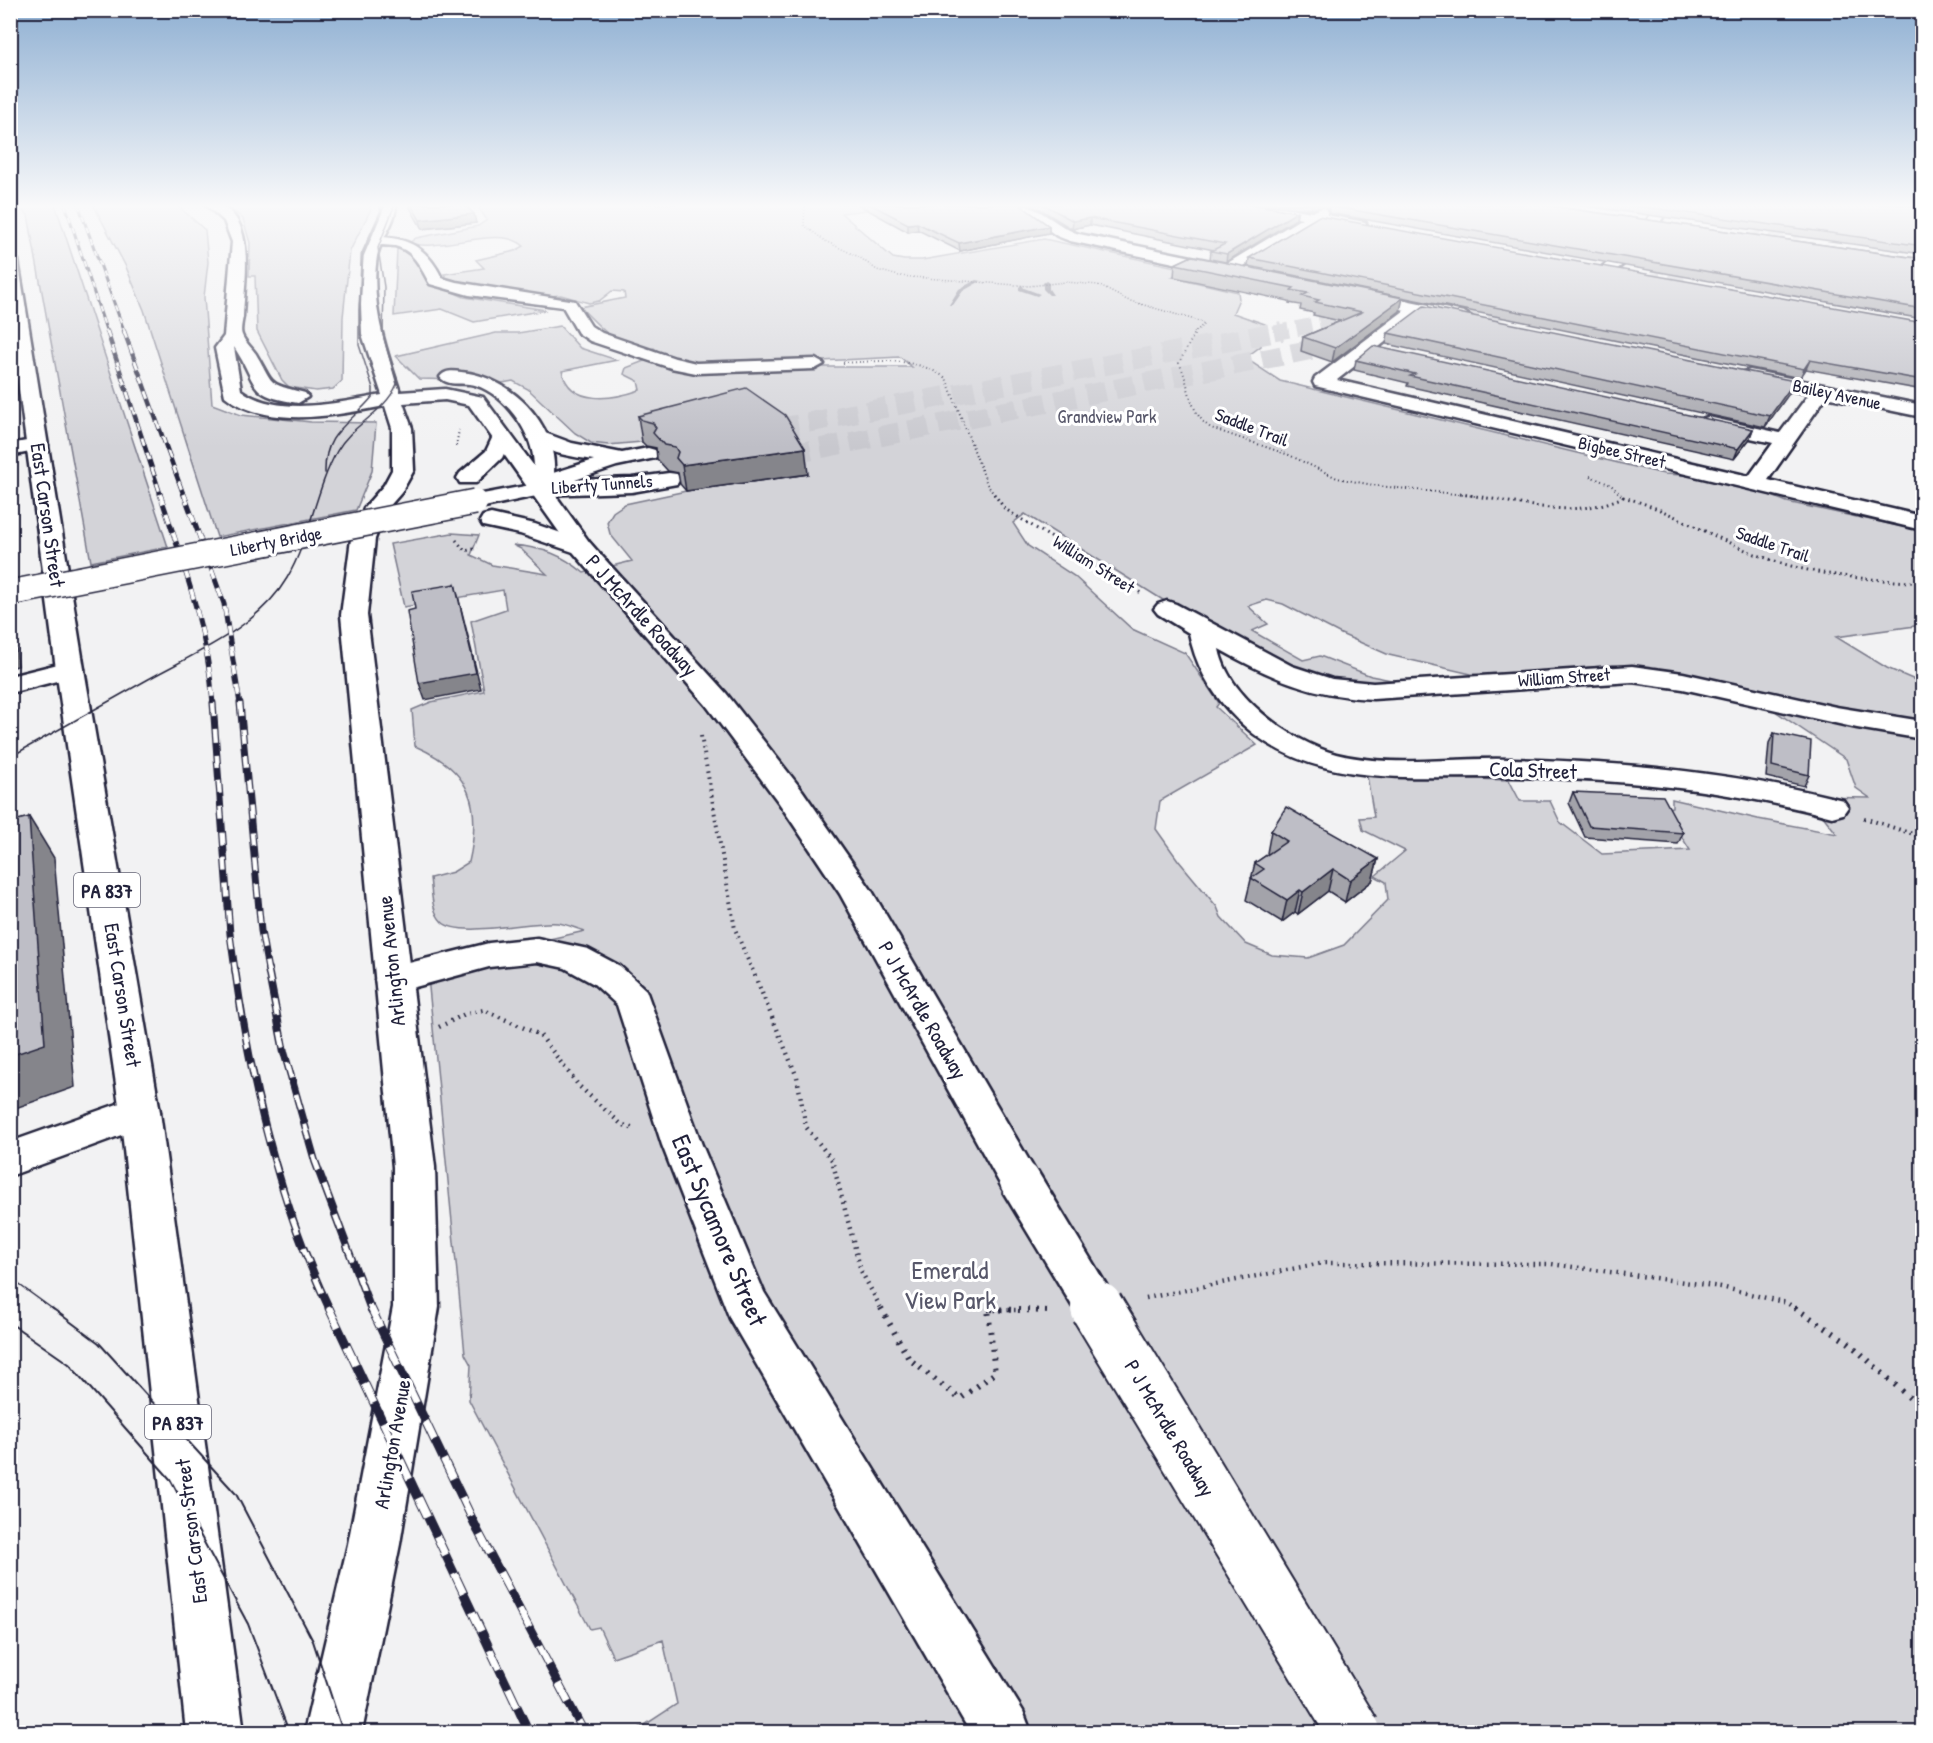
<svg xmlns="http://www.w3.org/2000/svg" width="1933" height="1743" font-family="'Patrick Hand',sans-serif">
<rect width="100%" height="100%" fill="#f2f2f3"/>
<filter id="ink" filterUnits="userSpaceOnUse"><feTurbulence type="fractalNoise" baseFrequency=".0167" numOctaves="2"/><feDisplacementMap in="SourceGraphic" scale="12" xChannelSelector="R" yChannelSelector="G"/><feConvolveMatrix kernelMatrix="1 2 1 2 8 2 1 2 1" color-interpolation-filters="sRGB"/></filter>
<g filter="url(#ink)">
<path fill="#d3d3d8" stroke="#7a7a8a" stroke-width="1.5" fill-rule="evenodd" d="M14 204H55L168 547 91 562 28 215Z
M93 204H176L205 230 208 262 204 297 212 404 241 415 311 422 376 423 372 471 356 510 217 537 144 310 126 267Z
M225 204H370L371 209 350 251 343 317 342 381 333 389 316 391 289 387 282 380 257 331 255 276H249L250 243 243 219Z
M480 204H892L896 207 841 213 893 258 904 260H922L1044 239 1185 269 1172 277 1238 292 1239 299 1233 313 1265 324 1261 346 1245 358 1280 381 1664 474C1705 475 1749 486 1787 502L1922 531V625L1836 637 1887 668 1922 683V1732H634L677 1704 663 1640 613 1657 599 1627 590 1629 469 1400 471 1365 465 1354 427 967 585 931C576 929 567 924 558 923 533 920 459 939 442 922 431 911 432 892 430 878L453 872 469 862C482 805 471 770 415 746L412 710 431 702 484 691 471 621 506 609 503 590 404 607 390 544 452 533 479 535 471 555 492 565 547 574 521 549 513 545C544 548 561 554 584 573L632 561 610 534 607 522 613 512 625 504 686 491 807 474 642 442 608 445 591 443 575 433 528 389 513 381 492 385 461 380 419 379 396 356 496 333H518L560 326 580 348 617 360 562 371C570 407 614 399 640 390L638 381 624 374 626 368 662 354 654 348C623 357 600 326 580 307L625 298 624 292 612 291 599 301 589 303 561 295 539 297 460 283 447 279 444 274 484 268 476 260 515 251 524 246C499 224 441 253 409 243L416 238 478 226 487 220 480 210ZM900 357 912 367H813L821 361ZM1025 514 1187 615 1321 680 1366 685 1401 682 1371 676 1320 656 1303 660 1252 631 1268 624 1248 606 1267 600 1283 604 1341 634 1389 655 1471 674 1495 676 1613 665 1658 671 1766 705 1846 759 1856 788 1870 798 1808 797 1837 834 1758 819 1672 799V807L1664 809 1690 850 1602 854 1560 822 1550 801H1520L1509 780 1367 776 1374 817 1360 818 1363 830 1405 851 1375 876 1386 882 1388 900 1344 945 1308 958 1272 955 1246 944 1221 917 1217 907 1178 860 1156 829 1160 801 1257 745 1216 707 1219 703 1185 653 1132 629 1074 576 1028 546 1013 523Z
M397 249 410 251 441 287 464 297 546 310 474 322 442 309 394 316Z"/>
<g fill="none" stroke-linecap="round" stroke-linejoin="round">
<path fill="#727282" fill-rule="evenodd" d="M976 280 981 281 963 291 953 305H949L959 289Z
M1046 281 1049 283V289L1053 295H1049L1043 289V283Z
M1022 285 1024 288 1040 294 1037 296 1019 290V287Z"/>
<path stroke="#c8c8ce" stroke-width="15" stroke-dasharray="15 8" stroke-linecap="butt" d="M1724 245 1826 226
M1624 287 1726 266
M1274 333 1473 294
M1397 333 1529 306"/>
<path stroke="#c8c8ce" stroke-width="20" stroke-dasharray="20 10" stroke-linecap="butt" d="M749 434 1282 331
M762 460 1404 331"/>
<g stroke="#22223b" stroke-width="5">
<path id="minor" d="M1012 204C1040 204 1053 225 1079 234L1226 264 1302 218 1245 208 1238 204H1267L1312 212 1322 208 1327 209V215L1365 222 1367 225 1360 229 1317 221 1234 272 1226 274 1070 241 1057 236Z
M1658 204H1672L1658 225H1648L1646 222Z
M376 237C409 237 428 249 442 278L456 282 575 301 591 326 602 333 675 358 696 363 815 359 824 364 815 369 696 373 671 368 590 341 578 333 563 307 469 295 430 284C421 269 415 251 395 246 387 245 379 246 371 244L369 241Z
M1637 244 1642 245 1644 248 1642 251 1613 272H1603L1600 269 1603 266Z
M1356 290 1464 312 1472 317 1464 322 1422 313 1337 380 1749 476 1773 443 1701 427 1698 423 1701 419 1708 417 1780 433 1809 394 1743 380 1741 376 1743 372 1750 370 1922 405V417L1826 397 1768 480 1922 516V530L1315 386 1313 382 1315 378 1405 310 1350 298 1348 295 1350 292Z
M38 439 45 441 48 445 45 449 10 456V444Z
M1167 601 1176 604 1292 666 1332 679 1373 683 1632 666 1683 673 1836 707 1922 721V739L1857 728 1683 689 1632 682 1373 699C1312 696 1271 678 1219 649 1228 697 1292 742 1336 754 1392 768 1453 757 1509 759 1624 762 1732 772 1843 800L1848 807 1843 814 1832 817C1756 797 1681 786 1603 781 1564 779 1524 776 1485 777 1394 777 1298 786 1230 712 1209 689 1195 664 1189 633L1158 614 1154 609 1158 604Z
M70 661 80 663 84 669 80 675 10 693V676Z
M537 938 588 949 620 966 646 990 702 1145 764 1292 1023 1711 1031 1732H970L730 1319 662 1145 617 1005 594 984 565 968 537 962 489 967 393 993 380 989 375 980 380 971 393 967 489 943Z
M140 1096 154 1101 160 1112 154 1123 10 1176V1142Z"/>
</g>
<g stroke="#22223b" stroke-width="5">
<path id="major" d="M205 204C260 203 244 281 243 317 242 322 240 331 242 335 244 341 252 348 256 354 275 386 266 383 305 393L308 397 298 403C245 395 259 384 234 347L241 390C279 418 340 402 382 395L362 334 361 305 363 255 382 212V204H396C396 223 381 238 377 256 370 303 385 348 400 392L445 389 483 397 534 466C534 434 506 395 475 385 465 382 447 387 440 377 445 370 453 371 461 372 514 376 568 434 551 489L590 543 726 693 802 790 872 891 1041 1181 1035 1193 1020 1199 1005 1193 840 894 779 803 706 705 574 553 469 405 445 400 403 403 412 428 414 470 401 493 386 510 375 539 367 615 435 1167 439 1307 400 1544 362 1732H304L348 1544 393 1307V1167L341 615 351 539 364 508 384 485 392 470V428L385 406C337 415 268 430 225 396L215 348 224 336 232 242 224 221Z
M10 256 18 260 84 669 160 1112 244 1732H186L120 1112 56 669 10 321Z"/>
</g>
<g stroke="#22223b" stroke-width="5">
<path id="highway" d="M537 430 572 443 622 453 648 448 655 450 658 454 655 458 617 466 575 480 632 478 669 473 677 474 680 479 677 484 632 492 541 495 475 509 467 507 464 502 467 497 552 481 550 478 553 473 594 460C575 457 539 453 527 436L530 432Z
M501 432 508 434 511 438 502 458 476 483H460L457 478 460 473 486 451 494 434Z
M491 514 535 524 590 543 594 548 590 553 582 555 520 534 483 526 480 521 483 516Z"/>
</g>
<path stroke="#22223b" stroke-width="1.5" stroke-dasharray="1 2" stroke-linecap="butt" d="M805 204 804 225 825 241 859 257 877 270 899 276 1029 286 1066 282 1098 285 1127 300 1202 322 1204 324 1194 333"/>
<path stroke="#22223b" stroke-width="2" stroke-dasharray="1 3" stroke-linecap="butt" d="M1196 331 1179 363C1191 386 1188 413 1211 428L1289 455 1337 478 1378 486 1475 496
M843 363C879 361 914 356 946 378L987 484 995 496
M456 446 459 430
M1590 476 1611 485 1622 496"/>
<path stroke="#22223b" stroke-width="3" stroke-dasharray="1.5 4" stroke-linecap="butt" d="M994 494 1005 509 1141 593
M1460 494C1515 500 1569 522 1623 497L1620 494
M1623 497C1675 511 1720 543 1772 560 1820 577 1871 579 1922 583
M456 540 465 551 478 548"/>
<path stroke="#22223b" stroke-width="4" stroke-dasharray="1.5 4.5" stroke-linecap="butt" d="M701 736 735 929 752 970
M1864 818 1922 837"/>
<path stroke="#22223b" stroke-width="4.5" stroke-dasharray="1.5 5" stroke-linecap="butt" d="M752 969 797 1077 806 1127 832 1160 861 1271 882 1310
M439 1027 465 1014 484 1010 540 1035 579 1086 621 1124 634 1129
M1922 1031 1919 1032 1916 1043 1922 1062
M1146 1298 1322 1263 1551 1264 1721 1287 1787 1303 1798 1310
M988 1310H1018"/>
<path stroke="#22223b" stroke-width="6" stroke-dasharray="2 7" stroke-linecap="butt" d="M881 1308 909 1359 960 1399 995 1373 988 1309 1049 1311
M1795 1308 1849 1343 1922 1409"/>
<use href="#minor" fill="#fff" fill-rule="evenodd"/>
<use href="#major" fill="#fff" fill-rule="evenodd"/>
<use href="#highway" fill="#fff" fill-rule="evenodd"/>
<path stroke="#22223b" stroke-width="1.5" d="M325 473C324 431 350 425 373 396V388L359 345V310L363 256 385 204
M10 757C55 732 100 706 145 681 193 654 258 628 287 578 310 539 315 491 337 451 352 424 385 413 397 384L383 335 384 287 378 248 395 204
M10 1278 54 1310"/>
<path stroke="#22223b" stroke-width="2" d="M52 1308 99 1343 236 1494 313 1641 343 1732
M10 1323 69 1364 170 1479 248 1624 289 1732"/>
<g stroke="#22223b" stroke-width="3">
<path id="rail-far5" d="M65 204 107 333
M78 204 125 333"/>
</g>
<g stroke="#22223b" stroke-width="4.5">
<path id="rail-far4" d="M107 331 161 496
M124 331 184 496"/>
</g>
<g stroke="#22223b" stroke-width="5">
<path id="rail-far3" d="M160 494C183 563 208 631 213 704
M184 494 224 604 240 704"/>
</g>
<g stroke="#22223b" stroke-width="7">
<path id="rail-far2" d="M213 703 230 934 235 970
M240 703 261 931 268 970"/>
</g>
<g stroke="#22223b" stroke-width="8">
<path id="rail-far1" d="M235 969C251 1085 279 1203 330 1310
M268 969 284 1052 315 1161 371 1310"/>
</g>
<g stroke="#22223b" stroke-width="9">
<path id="rail" d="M329 1308 529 1732
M371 1308 478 1531 584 1732"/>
</g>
<use href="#rail-far5" stroke="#fff" stroke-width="2" stroke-dasharray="6" stroke-linecap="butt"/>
<use href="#rail-far4" stroke="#fff" stroke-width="3" stroke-dasharray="8" stroke-linecap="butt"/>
<use href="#rail-far3" stroke="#fff" stroke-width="4" stroke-dasharray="10" stroke-linecap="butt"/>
<use href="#rail-far2" stroke="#fff" stroke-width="4.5" stroke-dasharray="13" stroke-linecap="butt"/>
<use href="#rail-far1" stroke="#fff" stroke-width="5" stroke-dasharray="16" stroke-linecap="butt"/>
<use href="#rail" stroke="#fff" stroke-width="7" stroke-dasharray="21" stroke-linecap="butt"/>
<g stroke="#22223b" stroke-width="45" stroke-linecap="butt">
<path id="major-bridge-far1" d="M1020 1181 1098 1310"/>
</g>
<g stroke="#22223b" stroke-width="56" stroke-linecap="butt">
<path id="major-bridge" d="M1097 1308 1354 1732"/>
</g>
<g stroke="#22223b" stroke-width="28" stroke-linecap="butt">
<path id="highway-bridge" d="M10 593 475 502"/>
</g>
<use href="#major-bridge-far1" stroke="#fff" stroke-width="40"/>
<use href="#major-bridge" stroke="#fff" stroke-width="52"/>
<use href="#highway-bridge" stroke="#fff" stroke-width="25"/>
</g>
<path fill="#a3a3aa" stroke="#22223b" stroke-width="1.5" d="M408 204H464L476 223 422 229Z
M857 204H1019L1049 226V233L960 251 918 230 908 232Z
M1025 204H1251L1297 212 1296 219 1226 262 1210 259 1211 251 1214 250 1090 225 1072 229 1040 209Z
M1253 204H1536L1923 259V319L1329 213V208L1325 206 1311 209Z
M1571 204H1894L1923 207V255L1922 254Z
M1192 256 1400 311 1332 362 1301 351 1303 337 1340 321 1313 315 1314 313 1300 310 1301 305 1289 303V301L1174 277 1175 264Z
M1249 258 1923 323V390L1806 369 1800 378 1248 266Z
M1388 333 1795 381 1790 392 1765 427 1386 344Z
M1356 360 1753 429 1749 440 1734 459 1407 386 1408 383 1354 370Z
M638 416 808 474 686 491 680 484 678 473 668 471 657 459 656 448 646 446 642 442Z
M1774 733 1809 775 1804 786 1766 777 1769 743Z
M1573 792 1683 833 1678 844 1585 837 1569 803Z
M1271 831 1378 859 1372 881 1345 902 1328 891 1298 914 1295 912 1282 922 1246 900 1255 863 1268 854 1267 853Z"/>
<path fill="#85858b" stroke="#22223b" stroke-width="1.5" d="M1312 204H1325V206L1311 209Z
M1297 212 1296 219 1226 262 1227 254Z
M474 214 476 223 422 229 420 220Z
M1090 218V225L1072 229 1073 221Z
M917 223 918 230 908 232V224Z
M1049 226V233L960 251 959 243Z
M1403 298 1400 311 1332 362 1335 348Z
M1810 360 1806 369 1800 378 1804 369Z
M1795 381 1790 392 1765 427 1770 416Z
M1753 429 1749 440 1734 459 1738 449Z
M805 448 808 474 686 491 682 465Z
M455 584 481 689 425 700 419 683Z
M10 612 13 617 18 666 10 668Z
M29 817 54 858 75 1087 10 1110V1056Z
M1378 859 1372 881 1345 902 1350 880Z
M1333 869 1328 891 1298 914 1303 892Z
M1300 890 1295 912 1282 922 1287 900Z"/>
<path fill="#bebec6" stroke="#22223b" stroke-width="1.5" d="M411 204H464L474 214 420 220Z
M870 204H1019L1049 226 959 243 917 223 908 224Z
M1043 204H1251L1297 212 1227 254 1211 251 1225 244 1090 218 1073 221Z
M1330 204H1536L1923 259V309L1330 206Z
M1623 204H1894L1923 207V246Z
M1319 216 1923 323V380L1810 360 1804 369 1249 258Z
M1192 256 1403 298 1335 348 1303 337 1362 312 1315 302 1319 300 1302 296 1308 293 1291 290 1294 288 1175 264Z
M1424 306 1795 381 1770 416 1388 333Z
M1373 346 1753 429 1738 449 1410 376 1415 374 1356 360Z
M746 388 785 415 805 448 682 465 676 458 678 452 675 447 664 445 653 433 656 428 653 423 642 420 638 416Z
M455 584 476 673 419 683 407 611 415 609 412 591Z
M1774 733 1811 741 1809 775 1772 766Z
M1573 792 1663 796 1683 833 1589 826Z
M1286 807 1378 859 1350 880 1333 869 1303 892 1300 890 1287 900 1251 878 1264 869 1255 863 1287 841 1271 831Z
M29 817 45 1044 10 1056V822Z"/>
</g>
<linearGradient id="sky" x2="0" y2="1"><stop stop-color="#8eafd2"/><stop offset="0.46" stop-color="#f9f9fa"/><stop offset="1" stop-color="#f9f9fa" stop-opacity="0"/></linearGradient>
<rect width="1933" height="448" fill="url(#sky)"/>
<g text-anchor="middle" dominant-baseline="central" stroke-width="6" stroke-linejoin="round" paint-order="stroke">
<g font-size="18" fill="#22223b" stroke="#fff">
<text transform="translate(1837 394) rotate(12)">Bailey Avenue</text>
<text transform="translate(1252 427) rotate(21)">Saddle Trail</text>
<text transform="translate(1622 452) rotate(13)">Bigbee Street</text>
<text transform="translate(602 484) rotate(-4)">Liberty Tunnels</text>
<text transform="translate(276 541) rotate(-11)">Liberty Bridge</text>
<text transform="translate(1773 544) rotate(19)">Saddle Trail</text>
<text transform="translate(1094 564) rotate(32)">William Street</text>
<text transform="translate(1564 677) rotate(-4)">William Street</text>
</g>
<g font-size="18" fill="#57576a" stroke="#fff">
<text x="1107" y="416">Grandview Park</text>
</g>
<g fill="#fff" stroke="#646476" stroke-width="1.5">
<rect x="74" y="873" width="66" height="34" rx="4.5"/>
<rect x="145" y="1405" width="66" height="34" rx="4.5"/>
</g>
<g font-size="20" font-weight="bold" fill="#22223b">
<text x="107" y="890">PA 837</text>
<text x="178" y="1422">PA 837</text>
</g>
<g font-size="21" fill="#22223b" stroke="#fff">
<text transform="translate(48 515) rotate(82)">East Carson Street</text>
<text transform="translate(642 615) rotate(48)">P J McArdle Roadway</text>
<text transform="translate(1533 770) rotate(2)">Cola Street</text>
<text transform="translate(391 961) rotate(-96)">Arlington Avenue</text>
<text transform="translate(123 995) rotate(81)">East Carson Street</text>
<text transform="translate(923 1010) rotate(60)">P J McArdle Roadway</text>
<text transform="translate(1170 1428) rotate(59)">P J McArdle Roadway</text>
<text transform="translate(392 1444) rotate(-80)">Arlington Avenue</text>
<text transform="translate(191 1531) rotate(-97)">East Carson Street</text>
</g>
<g font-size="26" fill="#22223b" stroke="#fff">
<text transform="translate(720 1230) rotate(67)">East Sycamore Street</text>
</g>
<g font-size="26" fill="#57576a" stroke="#fff">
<text x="950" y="1269">Emerald<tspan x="950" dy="30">View Park</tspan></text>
</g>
</g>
<rect width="1933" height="1743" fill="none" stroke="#fff" stroke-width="36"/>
<rect x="18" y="18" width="1897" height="1707" fill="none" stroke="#22223b" stroke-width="2" filter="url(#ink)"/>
</svg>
